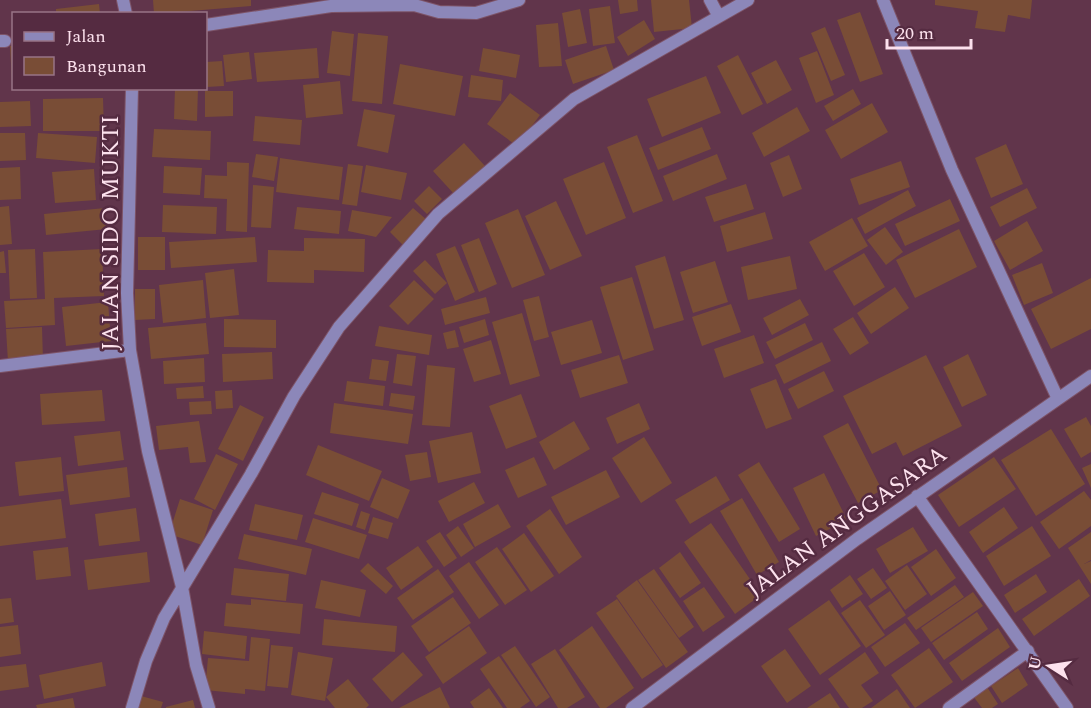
<svg xmlns="http://www.w3.org/2000/svg" width="1091" height="708" font-family="Spectral,serif">
<rect width="100%" height="100%" fill="#61354b"/>
<path fill="#794d36" d="M153 0H251V6L154 14Z
M618 0H637L638 11 620 14Z
M651 0H689L692 28 654 32Z
M935 0H1032L1030 19 1008 15 1005 32 975 28 978 11 935 5Z
M99 4 100 14H56V9Z
M610 6 615 43 593 46 589 9Z
M580 9 587 43 568 47 562 13Z
M860 12 883 74 860 82 837 20Z
M644 20 655 39 628 56 617 37Z
M558 23 562 66 539 67 536 25Z
M825 27 845 75 831 81 811 33Z
M332 31 354 34 350 76 327 73Z
M358 33 388 36 382 104 352 101Z
M10 46H14V82H12Z
M606 46 614 70 573 84 565 60Z
M317 48 319 78 257 82 254 53Z
M483 48 520 55 516 78 479 71Z
M817 51 834 95 816 103 799 58Z
M249 52 252 79 226 82 223 55Z
M738 55 763 104 742 115 717 66Z
M776 60 792 90 767 104 751 73Z
M222 61 224 86 206 87V62Z
M400 64 463 76 455 116 393 104Z
M471 75 503 80 501 101 468 97Z
M706 76 721 113 662 137 647 99Z
M340 81 343 114 306 118 303 85Z
M175 88H198L197 121 174 119Z
M853 89 861 104 833 121 824 106Z
M205 91H233V116L205 117Z
M510 93 540 115 517 146 487 124Z
M103 98 104 131H43V99Z
M30 101 31 126 0 127V102Z
M872 103 888 132 841 159 825 130Z
M797 107 810 131 764 157 752 133Z
M364 109 395 115 388 153 357 146Z
M255 116 302 120 300 145 253 141Z
M702 127 711 149 658 170 649 148Z
M154 129 211 131 210 160 152 157Z
M0 133H25L26 160 0 161Z
M38 133 97 137 95 163 36 158Z
M637 135 663 201 633 213 607 147Z
M464 143 485 166 455 195 433 171Z
M1006 144 1023 184 991 198 975 158Z
M256 154 278 157 274 181 252 177Z
M717 154 727 179 673 201 663 176Z
M789 155 802 189 783 197 770 163Z
M280 158 343 167 339 200 276 192Z
M901 161 910 187 859 205 850 179Z
M227 162 249 163 247 232 226 231 227 199 204 198 205 175 227 176Z
M604 162 626 218 586 235 563 179Z
M348 164 363 166 357 206 342 204Z
M366 165 407 173 401 200 361 192Z
M164 166 202 168 200 195 163 193Z
M20 167 21 199 0 200V168Z
M94 169 96 200 55 203 52 172Z
M746 184 754 209 714 222 705 197Z
M253 185 274 187 271 228 251 227Z
M429 186 442 199 427 214 414 201Z
M1027 188 1037 208 1000 227 990 207Z
M908 190 916 206 865 234 857 218Z
M950 199 960 221 905 246 895 224Z
M556 201 582 256 550 270 525 216Z
M163 205 217 207 216 234 162 232Z
M9 206 12 244 0 245V207Z
M297 207 341 211 339 234 294 229Z
M105 208 107 229 46 235 44 214Z
M413 208 428 221 404 246 390 232Z
M518 209 545 275 512 288 485 223Z
M352 210 392 217 376 237 348 231Z
M765 212 773 239 727 252 720 226Z
M852 218 868 246 825 271 809 242Z
M1027 221 1043 251 1010 270 994 241Z
M885 227 903 252 886 265 867 240Z
M959 229 977 267 915 298 896 260Z
M138 237H165V270H138Z
M255 237 257 262 171 268 169 242Z
M304 238 365 239 364 272 314 270V283L267 282 268 250 304 251Z
M479 238 497 284 479 292 461 245Z
M455 246 475 292 455 301 436 254Z
M35 249 37 298 10 299 8 250Z
M102 249 104 296 54 298 55 325 6 328 4 301 45 299 43 252Z
M4 251 6 273H0V252Z
M864 253 885 287 854 306 833 271Z
M665 256 684 320 654 329 635 266Z
M790 256 797 289 748 300 741 267Z
M425 260 447 283 435 294 413 271Z
M715 261 728 302 693 313 680 272Z
M1042 263 1053 293 1024 305 1012 275Z
M234 269 239 315 210 318 205 273Z
M632 277 654 350 623 360 600 287Z
M1091 278V329L1051 349 1031 309Z
M203 280 206 318 163 323 159 285Z
M414 280 434 299 408 325 389 306Z
M895 287 909 308 871 334 857 313Z
M135 289H155V319L135 320Z
M539 296 549 337 534 341 523 300Z
M486 297 490 313 445 325 441 309Z
M800 299 809 315 772 335 763 318Z
M108 302 111 341 66 346 62 307Z
M731 304 741 332 702 346 692 317Z
M522 313 540 376 510 385 492 322Z
M853 317 869 343 850 355 833 329Z
M224 319 276 320V348L224 347Z
M485 319 489 335 464 343 459 327Z
M592 320 602 353 561 365 551 332Z
M206 323 209 354 151 359 148 328Z
M805 323 813 340 775 359 766 342Z
M379 326 432 335 429 355 375 346Z
M42 327 43 360 8 362 6 329Z
M455 330 459 347 447 349 443 333Z
M754 335 764 363 724 378 714 349Z
M491 340 501 374 474 382 463 349Z
M822 342 831 361 784 384 775 365Z
M272 352 273 379 223 382 222 354Z
M397 354 416 356 412 386 393 383Z
M968 354 987 395 962 407 943 367Z
M619 355 628 383 580 398 571 370Z
M926 355 962 426 903 456 896 442 872 454 843 396Z
M204 358 205 382 164 384 163 361Z
M372 359 389 361 386 381 369 379Z
M427 365 455 368 450 427 422 425Z
M824 371 834 391 798 409 788 389Z
M776 379 792 419 766 429 750 389Z
M347 381 385 386 383 406 344 401Z
M203 386 204 398 177 399 176 388Z
M102 390 105 421 42 425 40 394Z
M232 390 233 408 216 409 215 391Z
M391 393 415 396 413 410 389 406Z
M521 394 537 437 506 449 489 406Z
M211 401 212 414 190 415 189 402Z
M334 403 413 414 408 444 330 433Z
M639 403 650 429 617 444 606 418Z
M240 405 264 417 243 461 218 449Z
M1086 417 1091 426V452L1081 458 1064 429Z
M199 421 206 462 190 463 188 447 159 450 156 426Z
M574 421 590 449 554 470 539 442Z
M848 423 882 490 858 503 823 436Z
M1051 429 1085 484 1036 516 1001 460Z
M120 431 124 460 78 466 74 436Z
M472 432 481 473 438 483 429 441Z
M644 437 672 483 641 503 612 458Z
M318 445 382 471 369 501 306 475Z
M427 452 431 477 410 481 405 455Z
M216 454 238 464 215 510 194 499Z
M61 457 64 491 19 496 15 462Z
M534 457 547 485 518 498 505 470Z
M994 457 1016 489 959 527 938 495Z
M759 462 800 529 779 542 738 475Z
M1091 464V488L1082 468Z
M127 467 130 497 70 505 66 475Z
M606 470 620 497 566 525 551 497Z
M824 473 847 520 816 536 793 488Z
M716 476 730 500 690 524 675 500Z
M382 478 410 490 398 519 370 507Z
M474 482 485 503 449 522 438 501Z
M1084 491 1091 500V526L1059 549 1040 522Z
M322 492 359 504 352 526 314 514Z
M742 498 779 562 757 575 720 511Z
M61 499 66 538 0 546V507Z
M180 499 213 510 202 545 169 534Z
M255 504 303 515 297 540 249 530Z
M498 504 511 527 475 547 463 524Z
M1004 507 1018 528 983 553 969 532Z
M136 508 140 541 99 546 95 514Z
M550 509 582 557 559 574 526 526Z
M361 511 370 514 365 530 356 527Z
M373 517 393 523 388 539 368 533Z
M313 518 367 535 359 559 305 542Z
M711 523 761 595 735 614 684 542Z
M458 526 474 548 461 557 446 535Z
M1032 526 1051 556 1004 586 986 556Z
M913 527 928 551 890 573 876 549Z
M440 532 457 558 444 567 426 541Z
M1091 532V560L1084 564 1091 561V584L1068 548Z
M524 533 554 576 531 592 502 549Z
M244 534 312 549 306 575 238 559Z
M418 546 433 567 401 590 386 568Z
M68 547 71 576 36 580 33 551Z
M497 547 527 590 505 605 475 562Z
M936 549 956 578 931 596 911 567Z
M147 552 150 582 88 590 84 560Z
M680 552 701 583 680 598 659 568Z
M469 562 499 605 479 619 449 576Z
M368 563 393 586 386 594 360 571Z
M907 565 927 594 905 610 885 581Z
M234 568 289 574 286 601 231 595Z
M873 568 887 588 871 599 857 579Z
M438 569 454 592 413 620 397 598Z
M654 569 694 627 679 638 638 580Z
M1036 574 1047 592 1015 613 1004 595Z
M850 575 863 594 842 608 830 590Z
M1079 579 1090 596 1034 636 1022 619Z
M321 580 366 590 360 617 315 608Z
M637 580 688 652 666 668 616 596Z
M955 585 964 597 916 630 907 618Z
M704 587 725 617 703 632 683 601Z
M890 591 906 615 884 630 868 606Z
M973 592 983 606 931 642 921 628Z
M453 597 471 623 429 652 411 626Z
M11 598 14 622 0 624V599Z
M251 599 303 604 300 634 224 626 226 603 251 605Z
M617 599 663 665 642 679 596 613Z
M829 600 861 646 820 675 788 629Z
M860 600 885 635 866 648 841 613Z
M977 612 988 629 944 660 932 643Z
M324 619 397 626 395 652 322 645Z
M905 623 920 643 885 667 871 647Z
M18 625 21 654 0 657V627Z
M469 626 487 653 443 684 425 657Z
M592 626 634 688 606 708H600L559 650Z
M998 628 1010 647 962 681 949 663Z
M204 631 247 636 245 659 202 654Z
M251 637 270 639 265 691 245 689V694L205 690 208 658 249 661Z
M271 645 293 647 288 688 267 686Z
M515 646 550 697 536 707 501 655Z
M929 648 953 682 915 708 891 675Z
M555 649 585 697 567 708H558L531 664Z
M785 649 811 686 787 703 761 666Z
M298 652 333 658 325 701 291 695Z
M403 652 423 675 392 702 372 679Z
M865 652 879 673 861 685 873 701 862 708H849L828 679Z
M499 656 530 701 520 708H507L480 669Z
M102 662 106 686 44 699 39 675Z
M26 664 29 687 0 691V667Z
M1018 668 1028 685 1002 703 991 686Z
M348 679 369 705 366 708H335L326 697Z
M440 687 450 708H399Z
M987 687 998 704 992 708H982L973 696Z
M489 688 503 708H474L470 702Z
M897 689 910 708H871Z
M830 693 840 708H807Z
M141 696 163 702 161 708H138Z
M73 698 75 708H37L36 705Z
M193 700 195 708H166V707Z"/>
<g fill="none" stroke-linecap="round" stroke-linejoin="round">
<g stroke="#7d5468" stroke-width="14">
<path id="street" d="M123 0 126 14
M710 0 718 15
M883 0 952 170 1058 399
M206 25 331 6 414 5 439 12 476 13 519 0
M0 41H5
M132 88 127 293 130 350 148 451 182 587 196 665 209 708
M0 366 130 350
M917 496 1067 708
M132 708 146 661 164 618 251 474 294 396 339 327 438 214 574 99 748 0
M632 708 857 539 1091 376
M949 708 1028 651"/>
</g>
<use href="#street" stroke="#8c87b9" stroke-width="12"/>
</g>
<g text-anchor="middle" dominant-baseline="central" stroke-width="5" stroke-linejoin="round" paint-order="stroke">
<g font-size="24" fill="#fce1ed" stroke="#552b41">
<text transform="translate(111 233) rotate(-90)">JALAN SIDO MUKTI</text>
<text transform="translate(847 522) rotate(-36)">JALAN ANGGASARA</text>
</g>
</g>
<rect x="12" y="12" width="195" height="78" fill="#552b41" stroke="#987486" stroke-width="1.5"/>
<rect x="24" y="32" width="30" height="9" fill="#8c87b9" stroke="#987486" stroke-width="1.5"/>
<text x="66" y="42" font-size="18" fill="#fce1ed">Jalan</text>
<rect x="24" y="57" width="30" height="18" fill="#794d36" stroke="#987486" stroke-width="1.5"/>
<text x="66" y="72" font-size="18" fill="#fce1ed">Bangunan</text>
<g transform="translate(1049 666) rotate(282)" stroke="#552b41" stroke-width="4.5" paint-order="stroke">
<path d="M0-4.5L10 22L0 15L-10 22Z" fill="#fce1ed"/>
<text y="-9" font-size="16" font-weight="bold" text-anchor="middle" fill="#fce1ed">U</text>
</g>
<path d="M887 39v9h84v-9" fill="none" stroke="#fce1ed" stroke-width="3"/>
<text x="896" y="39" font-size="18" fill="#fce1ed" stroke="#552b41" stroke-width="4.5" paint-order="stroke">20 m</text>
</svg>
